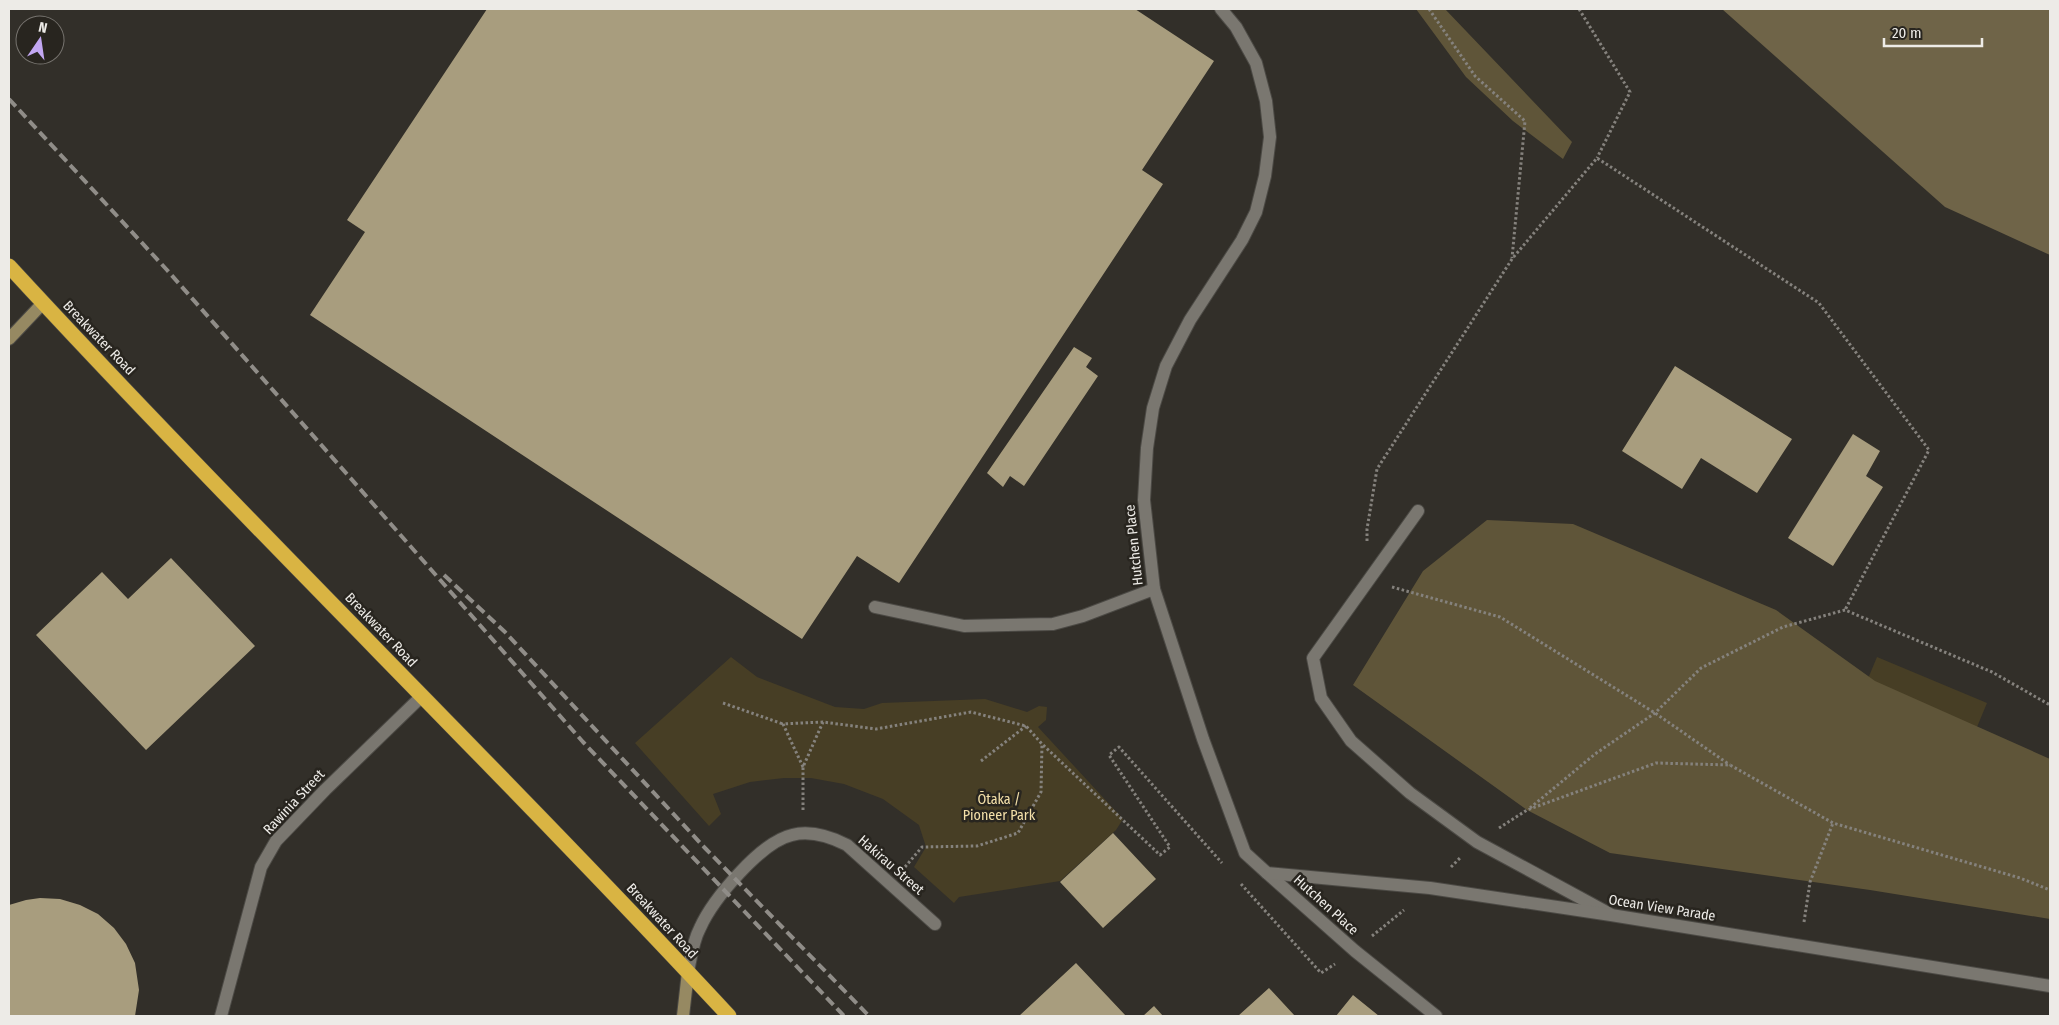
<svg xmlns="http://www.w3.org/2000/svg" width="2059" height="1025" font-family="'Fira Sans Condensed',sans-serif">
<rect width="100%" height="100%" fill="#322f29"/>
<path fill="#473e25" d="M731 657 757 677 835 707 864 709 882 703 985 699 1027 712 1039 706 1047 707 1046 720 1038 727 1123 819 1116 830 1060 881 959 897 954 903 914 867 926 847 919 825 883 799 844 784 811 778H784L750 782 713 794 721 814 709 826 635 743Z
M1877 657 1987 703 1972 739 1862 693Z"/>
<path fill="#5f5539" d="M1416 9H1445L1572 142 1563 159 1513 121 1466 77Z
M1487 520 1573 524 1776 610 1875 681 2050 759V919L1870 890 1610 853 1527 810 1353 685 1423 571Z"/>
<path fill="#6f6448" d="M1722 9H2050V255L1945 207Z"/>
<path fill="#a89d7e" d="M487 9H1135L1214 61 1142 170 1163 184 899 583 857 556 802 639 310 315 365 232 347 220Z
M1074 347 1092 358 1086 367 1098 376 1024 486 1010 476 1003 487 987 473Z
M1675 366 1792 439 1757 493 1701 458 1682 489 1622 451Z
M1853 434 1880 451 1866 476 1883 487 1833 566 1788 538Z
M171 558 255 646 146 750 36 635 102 572 128 599Z
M1113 833 1156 879 1103 928 1060 882Z
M40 898 60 899 80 905 98 914 114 928 126 944 135 963 139 990 135 1016H9V905L26 900Z
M1076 963 1126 1016H1019Z
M1269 988 1295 1016H1238Z
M1353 995 1379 1016H1336Z
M1154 1006 1163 1016H1143Z"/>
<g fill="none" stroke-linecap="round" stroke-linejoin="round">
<g stroke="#4c4a45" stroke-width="14">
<path id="lane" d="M1418 511 1313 658 1321 698 1351 741 1410 793 1477 842 1610 914
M875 607 964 626 1053 624 1083 616 1154 589
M1267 873 1355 951 1436 1016"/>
</g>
<g stroke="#4c4a45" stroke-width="14">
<path id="street" d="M1221 9 1236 27 1256 63 1266 101 1270 137 1265 176 1256 212 1242 240 1190 320 1166 366 1153 408 1147 448 1144 500 1154 589 1203 739 1245 853 1267 873 1430 888 1611 915 2050 986
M688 972C691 957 693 941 700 928 713 899 761 842 792 835 811 830 831 837 847 845L935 924
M221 1016 261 867 276 841 325 790 422 696"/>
</g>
<g stroke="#4c4a45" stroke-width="14">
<path id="secondary" d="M9 339 43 303
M683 1016 688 972"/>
</g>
<g stroke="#4c4a45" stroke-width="16">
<path id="highway" d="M9 266C244 521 493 762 729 1016"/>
</g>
<path stroke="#85827d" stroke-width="3" stroke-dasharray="2.5 2.5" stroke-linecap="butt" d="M1429 9 1475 76 1525 121 1512 258
M1579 9 1630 92 1597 158
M1367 541V529L1377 469 1512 259 1597 158 1819 303 1929 450 1845 610
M1392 587 1500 617 1655 713 1730 765
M723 703 783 724
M981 761 1026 726
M803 767 783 724 823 722 876 729 971 712 1026 726 1042 744 1160 855 1170 847 1109 755 1119 747 1222 863
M1530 808 1595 754 1655 713 1701 668 1783 627 1845 610 1992 672 2050 705
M803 810V767L823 722
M1499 828 1527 810 1656 763 1730 765 1833 823 2020 878 2050 890
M905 867 922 847 977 846 1018 833 1041 792 1042 744
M1451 867 1461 857
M1241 884 1321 973 1335 964
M1804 922 1810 882 1833 823
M1372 936 1404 910"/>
<use href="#lane" stroke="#7a7770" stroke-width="12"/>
<use href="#street" stroke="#7a7770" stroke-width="12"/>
<use href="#secondary" stroke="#968962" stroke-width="12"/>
<use href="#highway" stroke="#d9b443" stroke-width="15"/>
<path stroke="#908d88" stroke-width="4" stroke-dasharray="10 5" stroke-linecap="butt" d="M9 99 167 270 583 742 844 1016
M444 575 505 632 704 847 869 1016"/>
</g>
<g text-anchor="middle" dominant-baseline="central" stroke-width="5" stroke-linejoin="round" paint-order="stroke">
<g font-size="14" fill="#edebe7" stroke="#28251f">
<text transform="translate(99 338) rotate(46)">Breakwater Road</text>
<text transform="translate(1134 545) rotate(-96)">Hutchen Place</text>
<text transform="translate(381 630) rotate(46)">Breakwater Road</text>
<text transform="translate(294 802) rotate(-47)">Rawinia Street</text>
<text transform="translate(891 865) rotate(41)">Hakirau Street</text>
<text transform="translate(1326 905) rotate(42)">Hutchen Place</text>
<text transform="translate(1662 908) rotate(9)">Ocean View Parade</text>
<text transform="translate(662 921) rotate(47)">Breakwater Road</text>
</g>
<g font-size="14" fill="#f4e0a9" stroke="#28251f">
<text x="999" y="799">Ōtaka /<tspan x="999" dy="16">Pioneer Park</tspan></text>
</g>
</g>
<rect width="2059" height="1025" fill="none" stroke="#edebe7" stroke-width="20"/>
<g transform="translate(40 40) rotate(13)"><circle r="24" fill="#28251f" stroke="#77746f"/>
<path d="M0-4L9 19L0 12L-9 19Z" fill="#c2a7f2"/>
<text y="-8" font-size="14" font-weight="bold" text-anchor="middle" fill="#edebe7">N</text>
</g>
<path d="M1884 38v8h98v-8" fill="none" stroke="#edebe7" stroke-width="2.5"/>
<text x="1892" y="38" font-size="15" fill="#edebe7" stroke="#28251f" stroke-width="4" paint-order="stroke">20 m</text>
</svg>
